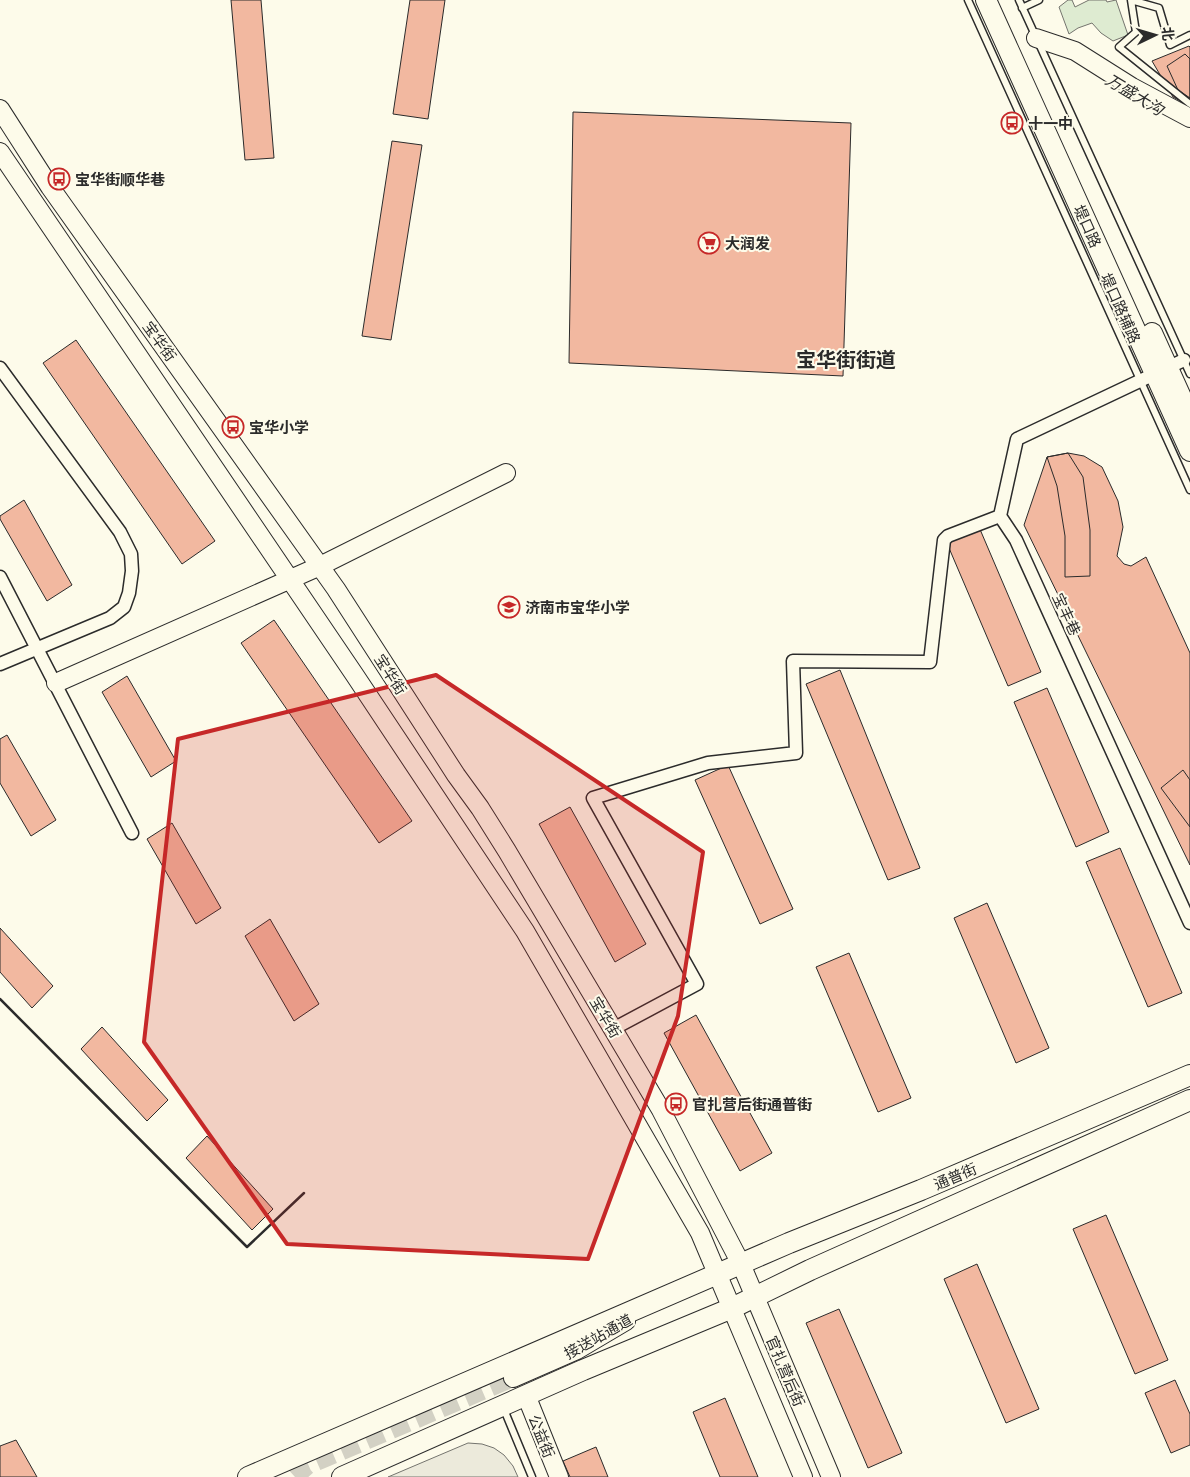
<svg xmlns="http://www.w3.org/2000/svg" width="1190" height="1477" font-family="Barlow,'Noto Sans SC',sans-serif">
<rect width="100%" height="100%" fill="#fdfbea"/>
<path fill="#deebd1" stroke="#74746e" d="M1068 0H1072L1075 7 1089 0H1106L1107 2 1116 0 1128 35 1113 41 1101 33 1092 23 1078 28 1069 34 1059 7Z"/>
<path fill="#eceadb" stroke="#74746e" d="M468 1443 482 1444 494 1448 504 1455 513 1466 518 1477H388Z"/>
<path fill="#f2b8a0" stroke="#2b2b2b" d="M231 0H261L274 158 245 160Z
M410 0H445L428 119 393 114Z
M1189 46 1190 47V106L1173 97 1152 61Z
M1185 54 1190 59V98L1178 90 1167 66Z
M573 112 851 123 843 376 569 363Z
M392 141 422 145 391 340 362 336Z
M76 340 215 541 182 564 43 363Z
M1068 453 1083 477 1090 530V576L1065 577V536L1057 486 1047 457Z
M1068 453 1084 456 1102 467 1118 501 1123 527 1117 556 1124 564 1131 566 1146 557 1190 653V865L1024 525 1047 457Z
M24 500 72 585 47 601 0 519V516Z
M979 527 1041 672 1008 686 946 541Z
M274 620 412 821 379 843 241 643Z
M840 670 920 868 888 880 806 684Z
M127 676 176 761 151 777 102 692Z
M1047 688 1109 832 1076 847 1014 702Z
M7 735 56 820 31 836 0 783V739Z
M728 765 793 909 760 924 695 780Z
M1183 770 1190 780V827L1161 788Z
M570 807 646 944 615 962 539 824Z
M172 823 221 908 196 924 147 839Z
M1120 848 1182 993 1148 1007 1086 862Z
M987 903 1049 1048 1016 1063 954 918Z
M270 919 319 1004 294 1021 245 936Z
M0 928 53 986 32 1008 0 972Z
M849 953 911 1098 878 1112 816 967Z
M696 1015 772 1153 740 1171 664 1033Z
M102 1027 168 1100 147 1121 81 1049Z
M207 1136 273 1209 252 1230 186 1158Z
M1106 1215 1168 1360 1135 1374 1073 1229Z
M977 1264 1039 1409 1006 1423 944 1279Z
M839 1309 902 1453 868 1468 806 1323Z
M1175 1380 1190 1414V1445L1171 1453 1145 1393Z
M725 1398 758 1477H720L693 1412Z
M16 1440 37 1477H0V1446Z
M596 1447 608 1477H570L563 1461Z"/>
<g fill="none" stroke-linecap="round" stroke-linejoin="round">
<path stroke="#d3d1c4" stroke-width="18" stroke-dasharray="18 9" stroke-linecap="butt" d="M295 1477 307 1466 513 1378"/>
<g stroke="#2b2b2b" stroke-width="9">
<path id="lane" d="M968 0 1190 490
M1019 0 1190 374
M1131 0 1136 32 1119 47 1190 104
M1131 0 1159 8 1170 45 1190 35
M1022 8 1039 0
M503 1407 532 1477"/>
</g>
<g stroke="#2b2b2b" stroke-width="15">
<path id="street" d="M1184 360 1017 439 1000 516 1016 540 1190 923
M0 368 120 532 131 554 132 571 129 593 124 607 110 618 0 664
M0 577 132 833
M613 1029 697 984 593 798 708 763 796 753 793 661 930 662 944 540 948 536 1000 516"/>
</g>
<g stroke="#2b2b2b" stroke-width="20">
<path id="secondary" d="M1036 38 1075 51 1132 87 1190 118
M0 109 50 187 336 589 456 775 480 808 507 851 661 1110 741 1264 831 1477
M0 152 354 674 525 931 700 1233 803 1477
M56 683 320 566 506 473
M513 1378 577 1350 626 1321
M526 1395 559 1477"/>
</g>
<g stroke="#2b2b2b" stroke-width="22">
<path id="primary" d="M986 0 1190 451
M1152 333 1190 417
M248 1477 789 1243 921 1190 1190 1075
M342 1477 583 1370 732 1308 810 1270 1190 1100"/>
</g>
<use href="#lane" stroke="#fdfbea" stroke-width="6"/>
<use href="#street" stroke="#fdfbea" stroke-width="12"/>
<use href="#secondary" stroke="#fdfbea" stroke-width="18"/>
<use href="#primary" stroke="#fdfbea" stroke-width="20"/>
<path stroke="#2b2b2b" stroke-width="2.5" d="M0 999 247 1247 304 1193"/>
</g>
<path fill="#c62828" fill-opacity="0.2" stroke="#c62828" stroke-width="4" stroke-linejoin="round" d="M436 675 703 852 678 1016 588 1259 287 1244 144 1042 178 739Z"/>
<defs>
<g id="bus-ring" transform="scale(1.125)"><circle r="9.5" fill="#fdfbea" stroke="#c62828" stroke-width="1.5"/><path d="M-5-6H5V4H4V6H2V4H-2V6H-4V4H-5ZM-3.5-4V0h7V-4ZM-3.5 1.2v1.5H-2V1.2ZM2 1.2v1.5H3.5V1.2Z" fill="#c62828"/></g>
<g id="supermarket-ring" transform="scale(1.125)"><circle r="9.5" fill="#fdfbea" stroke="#c62828" stroke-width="1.5"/><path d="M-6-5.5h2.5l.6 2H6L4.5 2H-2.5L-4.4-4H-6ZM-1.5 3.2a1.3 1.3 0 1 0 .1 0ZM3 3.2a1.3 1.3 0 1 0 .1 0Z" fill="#c62828"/></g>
<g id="school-ring" transform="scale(1.125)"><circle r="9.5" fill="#fdfbea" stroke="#c62828" stroke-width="1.5"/><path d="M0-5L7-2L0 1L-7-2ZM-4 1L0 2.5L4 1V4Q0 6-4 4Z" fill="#c62828"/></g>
</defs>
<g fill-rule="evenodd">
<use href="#bus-ring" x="1012" y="123"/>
<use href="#bus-ring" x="59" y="179"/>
<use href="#supermarket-ring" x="709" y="243"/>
<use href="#bus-ring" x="233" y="427"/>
<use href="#school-ring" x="509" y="607"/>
<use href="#bus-ring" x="676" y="1104"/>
</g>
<g text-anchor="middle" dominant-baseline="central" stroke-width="4" stroke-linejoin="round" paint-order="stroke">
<g font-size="15" font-weight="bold" fill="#2b2b2b" stroke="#fdfbea" text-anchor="start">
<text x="1028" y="123">十一中</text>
<text x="75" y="179">宝华街顺华巷</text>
<text x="725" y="243">大润发</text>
<text x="249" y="427">宝华小学</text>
<text x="525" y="607">济南市宝华小学</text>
<text x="692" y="1104">官扎营后街通普街</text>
</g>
<g font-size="15" fill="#2b2b2b" stroke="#fdfbea">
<text transform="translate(1088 226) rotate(66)">堤口路</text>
<text transform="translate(1121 308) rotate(66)">堤口路辅路</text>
<text transform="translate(160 341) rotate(54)">宝华街</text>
<text transform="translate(1067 614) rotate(65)">宝丰巷</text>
<text transform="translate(391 674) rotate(57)">宝华街</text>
<text transform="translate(606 1017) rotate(59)">宝华街</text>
<text transform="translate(955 1176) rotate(-23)">通普街</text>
<text transform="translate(598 1336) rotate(-29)">接送站通道</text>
<text transform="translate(786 1371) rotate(67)">官扎营后街</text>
<text transform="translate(542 1436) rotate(68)">公益街</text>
</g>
<g font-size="16" font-style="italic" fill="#2b2b2b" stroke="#fdfbea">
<text transform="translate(1135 94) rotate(31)">万盛大沟</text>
</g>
<g font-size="20" font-weight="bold" fill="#2b2b2b" stroke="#fdfbea">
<text x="846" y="359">宝华街街道</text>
</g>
</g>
<g transform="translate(1155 35) rotate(85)" stroke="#fdfbea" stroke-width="4" paint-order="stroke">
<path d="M0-4L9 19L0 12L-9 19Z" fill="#2b2b2b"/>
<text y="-8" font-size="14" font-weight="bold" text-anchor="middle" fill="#2b2b2b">北</text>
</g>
</svg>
